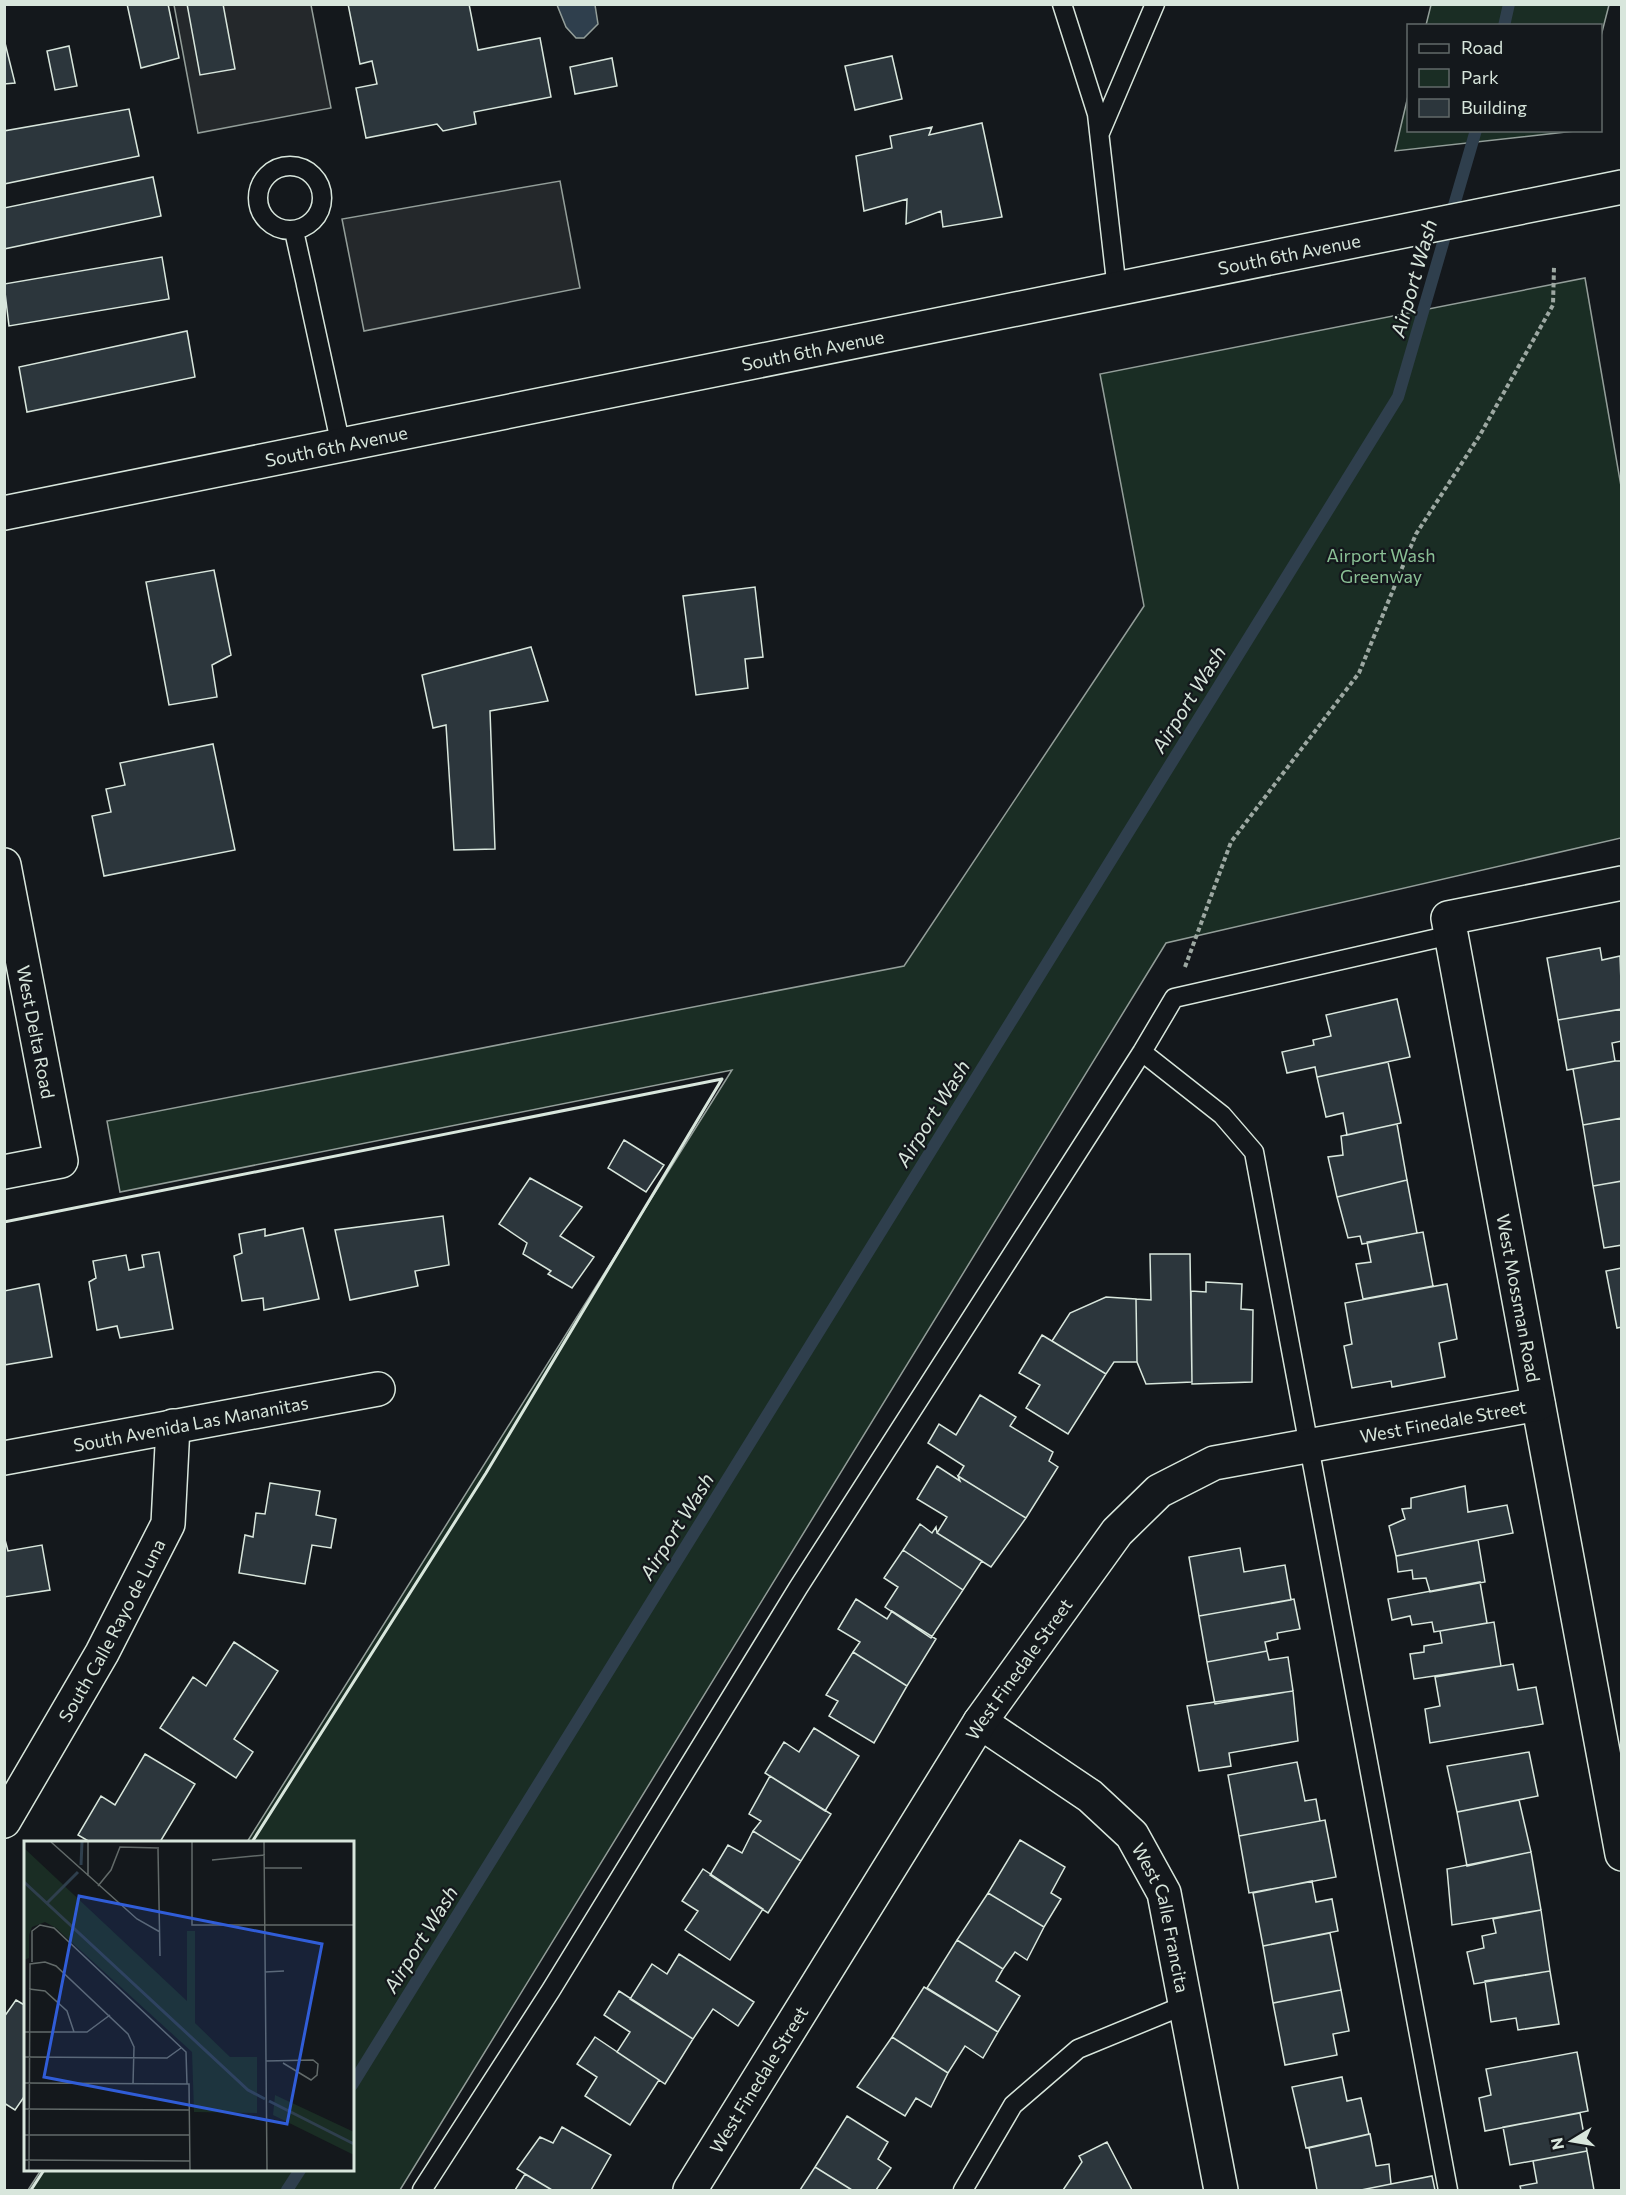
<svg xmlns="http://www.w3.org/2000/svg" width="1626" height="2195" font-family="Commissioner,sans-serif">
<rect width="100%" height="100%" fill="#14181c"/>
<path fill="#1a2d24" stroke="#939e99" stroke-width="1.5" d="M1431 5V4L1609 5 1601 36 1600 26 1426 25Z
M1408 96V130L1575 131 1395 151Z
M1585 278 1621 486V838L1166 943 400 2190H28L41 2170H352V1842H247L732 1070 120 1192 107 1121 904 966 1144 606 1100 374Z"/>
<path fill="#24282b" stroke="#939e99" stroke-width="1.5" d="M174 5H311L331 108 198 133Z
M560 181 580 288 364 331 342 219Z"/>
<path fill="#2f3f4d" stroke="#939e99" stroke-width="1.5" d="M557 5H595L598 24 584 38H576L566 27Z"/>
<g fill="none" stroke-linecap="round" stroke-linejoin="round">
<path stroke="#2f3f4d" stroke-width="12" d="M1504 26 1509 4
M352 2085 1398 397 1476 130
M287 2190 300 2170"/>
</g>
<path fill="#2c363c" stroke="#d8e6dc" stroke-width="1.5" d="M127 4H168L179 58 141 68Z
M187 4H223L235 69 200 75Z
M348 4H469L478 50 540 38 551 97 474 112 476 124 443 131 437 124 366 138 356 88 377 84 372 61 360 64Z
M4 39 15 83 4 84Z
M69 46 77 86 55 90 47 51Z
M892 56 902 99 855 110 845 66Z
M612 58 617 86 575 94 570 67Z
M129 109 139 156 4 184V131Z
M982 123 1002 217 943 227 941 211 906 224 907 199 864 211 856 156 892 148 890 136 932 127 929 135Z
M153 177 161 216 4 249V208Z
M162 257 169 299 9 326 4 284Z
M187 331 195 377 27 412 19 367Z
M214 570 231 655 212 665 217 697 169 705 146 582Z
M755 587 763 657 745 659 748 688 696 695 683 596Z
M531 647 548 701 490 711 495 849 454 850 446 725 433 728 422 675Z
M213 744 235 850 104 876 92 816 111 812 106 789 125 785 120 763Z
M1600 948 1602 960 1620 956 1622 1009 1558 1020 1547 958Z
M1397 999 1410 1057 1317 1077 1315 1067 1287 1073 1282 1052 1314 1045 1313 1040 1331 1036 1326 1015Z
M1622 1009V1041L1612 1043 1615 1061 1567 1070 1558 1020Z
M1615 1061H1622V1118L1583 1125 1573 1069Z
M1388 1062 1401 1123 1347 1135 1343 1113 1326 1117 1317 1077Z
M1622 1118V1181L1593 1186 1583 1125Z
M1397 1124 1407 1180 1337 1197 1328 1157 1343 1155 1341 1136Z
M624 1140 664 1165 646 1192 608 1168Z
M530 1178 582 1207 560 1236 594 1257 572 1288 548 1274 551 1271 523 1254 527 1243 499 1224Z
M1407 1180 1417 1233 1362 1244 1360 1236 1348 1238 1337 1197Z
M1622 1181V1245L1604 1248 1593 1186Z
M443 1216 449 1265 415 1271 418 1286 350 1300 335 1230Z
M303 1228 319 1299 264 1310 263 1298 242 1301 234 1256 242 1253 239 1234 265 1229V1236Z
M1423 1232 1433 1286 1363 1299 1356 1264 1371 1262 1367 1242Z
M159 1252 173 1329 120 1338 117 1326 97 1330 89 1282 96 1278 93 1261 126 1255 129 1270 144 1267 142 1255Z
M1150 1254H1190L1192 1382 1146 1384 1137 1362 1136 1299 1151 1300Z
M1622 1268V1327L1617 1328 1606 1271Z
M1206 1282 1242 1284 1241 1309 1253 1310 1252 1382 1192 1384 1191 1291 1206 1292Z
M39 1284 52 1357 4 1365V1291Z
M1447 1284 1457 1339 1439 1343 1445 1377 1392 1387 1391 1381 1352 1388 1344 1346 1352 1344 1345 1303Z
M1106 1297 1136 1299 1137 1362H1114L1106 1374 1052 1341 1070 1313Z
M1042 1335 1106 1374 1068 1434 1026 1408 1040 1385 1019 1373Z
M980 1395 1016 1417 1010 1426 1053 1452 1049 1461 1058 1467 1026 1518 958 1476 964 1466 928 1443 939 1424 956 1435Z
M937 1466 960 1481 958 1476 1026 1518 991 1567 937 1533 947 1517 917 1499Z
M270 1483 320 1491 316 1515 336 1519 331 1548 312 1545 305 1584 239 1573 245 1535 253 1537 256 1513 265 1514Z
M1465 1486 1468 1512 1507 1505 1513 1533 1396 1556 1389 1526 1405 1519 1402 1509 1411 1508V1498Z
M920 1524 932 1533 936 1527 937 1533 982 1561 963 1590 903 1550Z
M4 1536 8 1551 42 1545 50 1590 4 1597Z
M1478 1540 1485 1582 1430 1592 1426 1578 1413 1579 1412 1570 1398 1572 1396 1556Z
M1240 1548 1244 1572 1285 1565 1291 1600 1199 1616 1189 1557Z
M903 1550 963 1590 931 1638 885 1607 898 1587 884 1578Z
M1480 1582 1487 1623 1434 1632 1432 1622 1412 1625 1410 1616 1392 1620 1388 1599Z
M856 1599 887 1619 892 1611 936 1639 907 1686 853 1652 860 1642 838 1629Z
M1294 1599 1300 1629 1277 1633 1278 1639 1265 1642 1267 1651 1207 1662 1199 1616Z
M1494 1622 1501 1666 1414 1679 1410 1654 1424 1652V1646L1442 1643 1440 1631Z
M234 1642 278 1671 234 1739 253 1752 236 1778 160 1728 193 1677 206 1686Z
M1267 1651 1269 1660 1288 1657 1293 1691 1215 1704 1207 1662Z
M853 1652 907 1686 874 1743 829 1716 838 1701 826 1695Z
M1513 1664 1518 1690 1536 1687 1543 1724 1430 1743 1425 1709 1440 1706 1435 1677Z
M1293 1691 1298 1741 1229 1753 1231 1766 1199 1771 1187 1706Z
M814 1728 859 1756 825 1811 765 1773 784 1742 799 1752Z
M1529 1752 1538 1796 1457 1812 1447 1766Z
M145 1754 195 1784 160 1842H90L78 1835 101 1796 115 1805Z
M1297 1762 1305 1801 1316 1799 1320 1821 1239 1836 1228 1775Z
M770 1776 831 1814 801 1861 753 1831 761 1821 749 1814Z
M1519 1800 1531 1852 1467 1866 1457 1812Z
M1325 1820 1336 1877 1249 1893 1239 1836Z
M753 1831 801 1861 768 1913 710 1875 728 1845 742 1853Z
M1020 1840 1065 1867 1051 1893 1061 1899 1044 1927 988 1893Z
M1531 1852 1541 1910 1452 1925 1447 1869Z
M703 1869 763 1909 730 1960 685 1930 698 1911 682 1901Z
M1312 1881 1316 1902 1332 1899 1338 1931 1263 1946 1253 1893Z
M988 1893 1044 1927 1027 1960 1015 1952 1003 1969 957 1940Z
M1541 1910 1550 1971 1474 1984 1467 1952 1484 1948 1482 1936 1496 1933 1493 1919Z
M1330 1933 1341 1990 1273 2003 1263 1946Z
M957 1940 1003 1969 996 1981 1020 1996 998 2032 927 1988Z
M679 1954 754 2002 738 2026 713 2009 693 2039 630 1999 652 1964 667 1974Z
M1550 1971 1559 2024 1518 2030 1516 2018 1491 2022 1485 1981Z
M924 1987 998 2032 983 2058 965 2046 948 2073 892 2037Z
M1341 1990 1349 2031 1333 2034 1337 2055 1285 2065 1273 2003Z
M619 1991 693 2039 665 2084 617 2052 630 2032 604 2015Z
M16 2000 26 2006V2094L15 2110 4 2103V2017Z
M595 2037 659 2080 630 2125 585 2096 597 2077 577 2064Z
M892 2037 948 2073 931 2107 916 2098 905 2116 857 2087Z
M1577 2052 1588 2111 1485 2131 1479 2098 1491 2095 1486 2069Z
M1342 2077 1347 2101 1361 2098 1369 2134 1306 2148 1292 2087Z
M1580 2113 1587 2151 1510 2165 1503 2127Z
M847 2116 888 2142 878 2159 891 2168 876 2190H852L815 2167Z
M562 2127 611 2155 591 2190H552L517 2169 540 2137 553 2143Z
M1370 2134 1376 2166 1389 2164 1391 2184 1361 2190H1317L1309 2148Z
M1107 2142 1132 2190H1063L1082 2162 1079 2156Z
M1587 2151 1594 2190H1521L1520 2186 1537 2183 1533 2161Z
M815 2167 852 2190H800Z
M525 2174 552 2190H515Z
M1432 2176 1435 2190H1361L1391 2184Z"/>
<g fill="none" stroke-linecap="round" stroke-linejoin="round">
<g stroke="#d8e6dc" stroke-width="21">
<path id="lane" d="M1062 4 1097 114 1117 290
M1100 133 1155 4
M258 198a32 32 0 1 1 64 0a32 32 0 1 1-64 0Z
M294 231 307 289
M306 285 341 446
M1142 1052 1222 1115 1254 1152 1448 2190
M422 2190 551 1990 798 1588 1142 1052 1174 998 1451 935
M963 2190 1013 2105 1078 2049 1185 2005"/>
</g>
<g stroke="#d8e6dc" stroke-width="36">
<g id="street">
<path id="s1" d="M4 865 61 1161 4 1172"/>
<path id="s2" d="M1622 883 1448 918 1622 1854"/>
<path id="s3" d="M4 1458 378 1389"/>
<path id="s4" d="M980 1722 1090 1796 1132 1835 1164 1893 1221 2190"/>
<path id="s5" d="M4 1821 102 1653 168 1524 173 1426"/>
<path id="s6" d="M690 2190 980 1722 1117 1532 1159 1491 1214 1463 1538 1404"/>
</g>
</g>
<g stroke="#d8e6dc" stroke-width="36">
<g id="secondary">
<path id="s7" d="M4 513 1622 187"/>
</g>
</g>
<path stroke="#9da8a2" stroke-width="4" stroke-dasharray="4.5 3" stroke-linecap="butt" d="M1185 967 1231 842 1359 673 1416 534 1480 435 1553 305 1554 267"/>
<use href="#lane" stroke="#14181c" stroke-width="18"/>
<use href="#street" stroke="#14181c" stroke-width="33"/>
<use href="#secondary" stroke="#14181c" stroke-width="33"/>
<path stroke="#d8e6dc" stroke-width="3" d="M4 1222 722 1079 486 1473 252 1842
M31 2190 44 2170"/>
</g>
<g text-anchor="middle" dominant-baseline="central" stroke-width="4.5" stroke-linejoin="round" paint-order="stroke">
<g font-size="18" fill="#d8e6dc" stroke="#14181c">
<text stroke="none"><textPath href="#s7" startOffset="1311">South 6th Avenue</textPath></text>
<text stroke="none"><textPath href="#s7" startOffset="825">South 6th Avenue</textPath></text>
<text stroke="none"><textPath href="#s7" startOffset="339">South 6th Avenue</textPath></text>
<text stroke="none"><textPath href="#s1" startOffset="170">West Delta Road</textPath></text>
<text stroke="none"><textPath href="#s2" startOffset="564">West Mossman Road</textPath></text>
<text stroke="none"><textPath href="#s6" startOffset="1138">West Finedale Street</textPath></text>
<text stroke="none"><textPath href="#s3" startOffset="190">South Avenida Las Mananitas</textPath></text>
<text stroke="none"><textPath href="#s5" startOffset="219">South Calle Rayo de Luna</textPath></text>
<text stroke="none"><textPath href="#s6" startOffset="616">West Finedale Street</textPath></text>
<text stroke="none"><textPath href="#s4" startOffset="279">West Calle Francita</textPath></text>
<text stroke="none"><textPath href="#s6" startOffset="130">West Finedale Street</textPath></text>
</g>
<g font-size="18" fill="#8ac095" stroke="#14181c">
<text x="1381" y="555">Airport Wash<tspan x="1381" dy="21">Greenway</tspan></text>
</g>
<g font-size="20" font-style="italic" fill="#d8e6dc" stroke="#14181c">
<text transform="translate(1413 278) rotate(-74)">Airport Wash</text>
<text transform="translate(1188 699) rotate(-58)">Airport Wash</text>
<text transform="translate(932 1113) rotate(-58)">Airport Wash</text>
<text transform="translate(676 1526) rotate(-58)">Airport Wash</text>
<text transform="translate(420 1939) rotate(-58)">Airport Wash</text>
</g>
</g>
<g transform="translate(24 1841)">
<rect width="330" height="330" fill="#14181c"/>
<path d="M0 7 163 160V90H171V182L206 216H233V272L170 271 168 211 32 87 21 81 8 86 5 94V117L0 119ZM251 254 330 291V314L249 274Z" fill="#1a2d24"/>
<path fill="none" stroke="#2f3f4d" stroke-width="3" d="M57 24 58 1M0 41 224 249 241 258M23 62 54 31M245 260 330 303"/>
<path fill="none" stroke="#626a69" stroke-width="1.5" d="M27 1 113 78 136 91M168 1V84H330M240 1 243 329M134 8 136 115M188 19 241 14M241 27H278M64 35V1M74 45 87 29 96 6 135 7M8 121V90L16 84 30 87 162 211 163 243M241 131 260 130M5 148 21 150 43 170 50 191M0 191H63L86 174M0 216 143 217 157 207M242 220 289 219 294 223 293 234 287 239 259 222M0 242 165 243 166 329M0 268 165 269M0 294H165M0 319 166 320M5 329 6 123 21 121 32 125 104 193 110 206 109 243"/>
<path fill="#305dd8" fill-opacity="0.15" stroke="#305dd8" stroke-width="3" d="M55 55 298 103 263 283 20 236Z"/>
<rect width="330" height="330" fill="none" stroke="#d8e6dc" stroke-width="3"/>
</g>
<rect width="1626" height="2195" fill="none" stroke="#d8e6dc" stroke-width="12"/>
<rect x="1407" y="24" width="195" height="108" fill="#14181c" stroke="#626a69" stroke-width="1.5"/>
<rect x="1419" y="44" width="30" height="9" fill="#14181c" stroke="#626a69" stroke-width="1.5"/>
<text x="1461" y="54" font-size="18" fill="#d8e6dc">Road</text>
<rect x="1419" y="69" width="30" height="18" fill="#1a2d24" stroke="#626a69" stroke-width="1.5"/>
<text x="1461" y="84" font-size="18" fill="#d8e6dc">Park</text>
<rect x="1419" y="99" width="30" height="18" fill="#2c363c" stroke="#626a69" stroke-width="1.5"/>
<text x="1461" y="114" font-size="18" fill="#d8e6dc">Building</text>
<g transform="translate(1572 2141) rotate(259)" stroke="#14181c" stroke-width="4.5" paint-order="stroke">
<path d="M0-4.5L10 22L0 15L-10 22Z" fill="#d8e6dc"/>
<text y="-9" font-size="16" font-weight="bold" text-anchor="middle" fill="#d8e6dc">N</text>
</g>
</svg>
